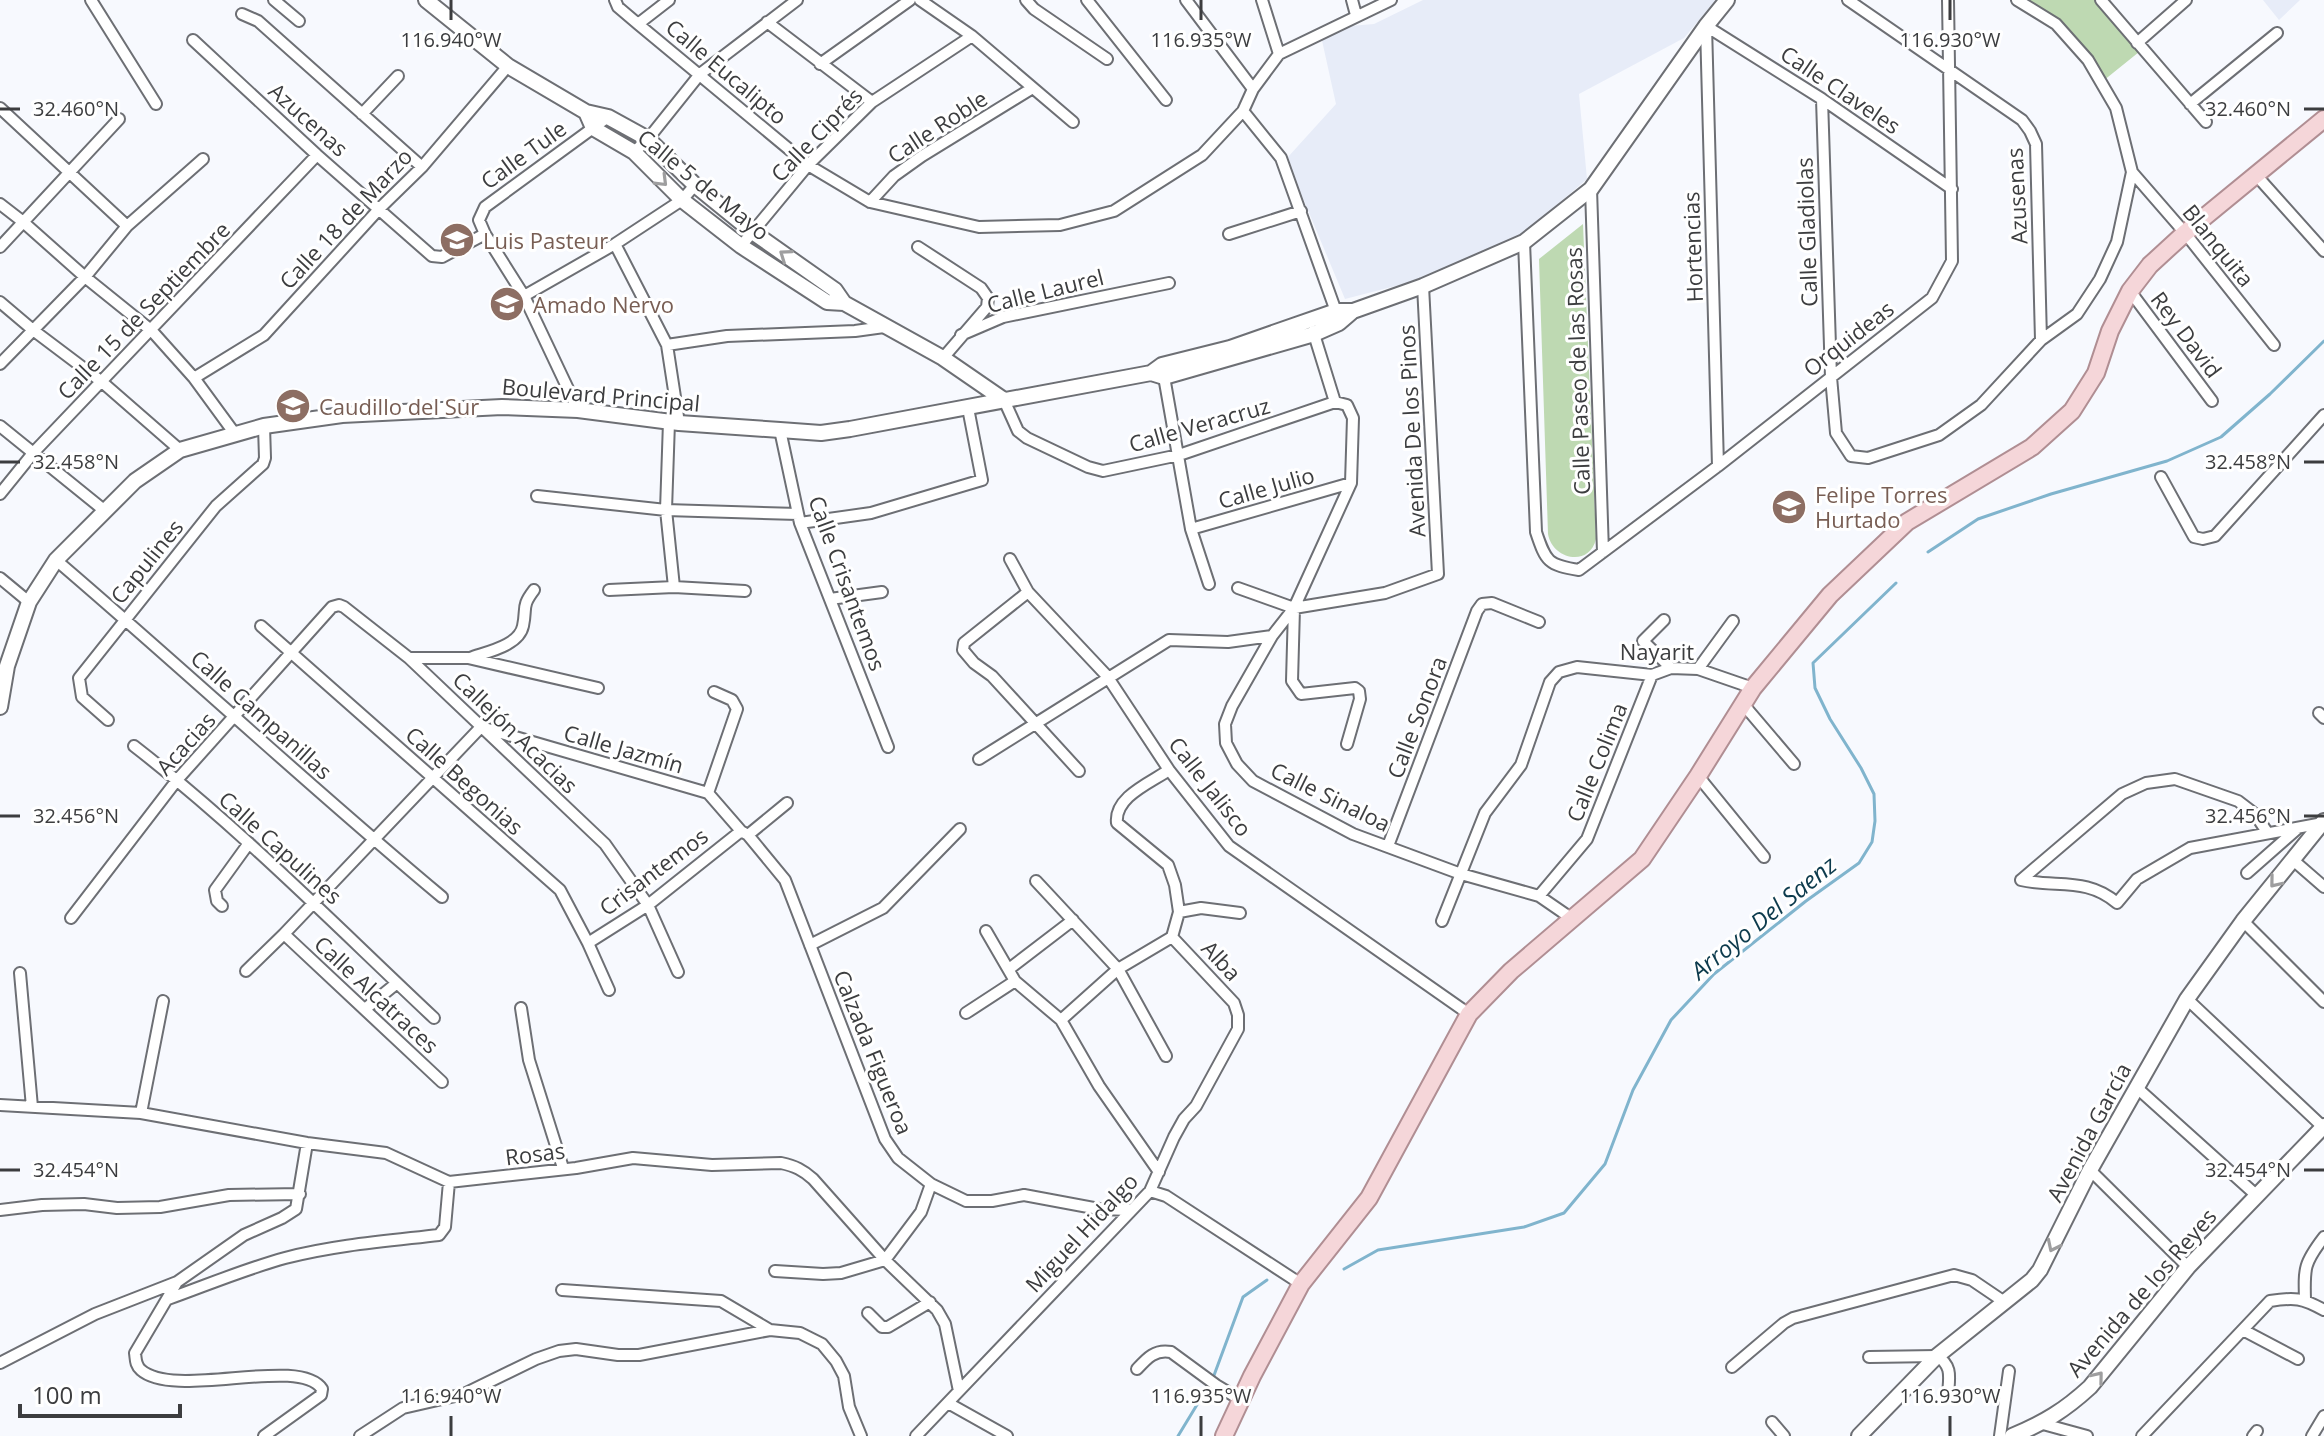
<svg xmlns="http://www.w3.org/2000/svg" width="2324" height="1436" font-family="'Open Sans',sans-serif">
<rect width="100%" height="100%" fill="#f7f9fe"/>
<path fill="#e7ecf8" d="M1423 0H1716L1684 38 1579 94 1587 179 1539 220 1512 240 1407 283 1345 299 1297 184 1288 157 1336 104 1321 36 1350 26 1374 24Z
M2263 0H2300L2279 20Z"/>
<path fill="#bed9b2" d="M2021 0H2095L2139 52 2103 81 2076 45Z
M1583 224 1596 539C1589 568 1552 559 1548 534L1539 259Z"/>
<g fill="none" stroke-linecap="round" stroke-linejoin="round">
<path stroke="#80b4cd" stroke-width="3" d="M1928 552 1978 519 2051 494 2167 461 2221 437 2270 394 2324 341
M1344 1269 1378 1250 1524 1227 1564 1213 1605 1164 1633 1090 1671 1020 1714 974 1806 901 1859 863 1872 842 1875 821 1874 794 1861 768 1830 719 1815 688 1813 663 1896 583
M1213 1378 1243 1297 1267 1280
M1178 1436 1209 1385"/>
<g stroke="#6d6f74" stroke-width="14">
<path id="street" d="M91 0 156 104
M274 0 299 21
M615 0 618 7 638 24 808 165 870 202 979 227 1060 225 1114 211 1202 155 1243 111 1253 89 1279 54 1391 0
M920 0 972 36 1073 122
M1026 0 1034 9 1107 59
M1087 0 1166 100
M1186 0 1253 89
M1262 0 1279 54
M1352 0 1356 15
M1848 0 2022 120 2030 131 2036 144 2041 340
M2017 0 2056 24 2088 60 2116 108 2132 172 2185 233 2274 345
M2101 0 2206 122
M242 14 258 21 422 167
M767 22 872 102
M638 24 669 0
M1706 26 1718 466
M1706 26 1822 99 1952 189
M193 40 317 155 432 256 442 257 485 234
M2137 43 2186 0
M820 64 910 0
M1822 99 1831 377 1836 433 1851 456 1868 458 1939 435 1981 405 2041 340 2077 314 2100 279 2117 242 2132 172
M2190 104 2277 33
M0 108 127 226
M1243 111 1281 158 1338 317
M362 114 398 76
M634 152 648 139 700 74 797 0
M2256 175 2324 251
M1591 189 1603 552
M870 202 894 176 922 156 1031 89
M0 204 22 221 85 277 152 331 194 378 235 434
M1229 234 1301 211
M1524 242 1536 532C1546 562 1548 565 1579 570L1718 466 1932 298 1952 261 1948 0
M615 244 667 345 679 423
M741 246 808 165 872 102 972 36
M0 247 119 119
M918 247 981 288 988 298 987 307 943 358
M2130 291 2212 401
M524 296 615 244 682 200 695 185
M0 302 33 330 102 382 180 450
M1313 331 1335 402
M961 335 1003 317 1169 283
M667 345 727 336 855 331 884 327
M0 364 85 277 127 226 203 159
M1163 371 1191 529 1209 584
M194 378 264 335 380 208 422 167 508 66
M1004 400 1018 431 1027 438 1088 467 1103 471 1179 455 1335 402
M1335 402 1347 405 1353 418 1351 483 1294 608 1272 636 1232 706 1225 724 1226 743 1237 764 1253 781 1353 834 1461 874 1539 896 1571 918
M578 410 524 296 485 234 479 220 485 207 608 117
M669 422 666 510 674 587
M0 426 105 511
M780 430 800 523 888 747
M2161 477 2194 537 2203 539 2215 536 2324 415
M0 494 34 452 317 155
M537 496 666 510 798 514
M800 523 871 513 982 480 968 408
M1191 529 1351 483
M1010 559 1028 592 1107 676 1169 770 1229 846 1469 1014
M56 560C186 671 311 788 442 897
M0 578 29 602
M1238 588 1294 608 1385 593 1438 574 1423 286
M609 590 674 587 745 591
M1028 592 964 643 963 650 974 663 992 676 1079 771
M830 599 882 592
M1294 608 1292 681 1301 694 1355 688 1359 691 1360 699 1347 744
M1664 620 1643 641 1671 668
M261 626 560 890 588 943 609 990
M409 658H468L598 688
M470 658C486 652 519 646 523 626 527 607 521 607 534 590
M1698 669 1733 621
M1743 704 1794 764
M2319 713 2324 718
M108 720 82 697 79 678 216 506 263 464 265 458 264 426
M134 746C241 829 336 926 434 1018
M979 759 1169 640 1228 642 1272 636
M1169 770C1150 783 1114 797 1117 823L1168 865 1175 885 1179 912 1172 937
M1698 776 1764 857
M708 793 737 709 732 700 714 692
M748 835 787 803
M1388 846 1477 611 1482 604 1492 603 1539 622
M2293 860 2324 887
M2247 873 2297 829
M2021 880C2057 888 2087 877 2117 903L2137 879 2190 848 2323 823
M2021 880 2122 794 2146 783 2175 779 2238 801 2255 814 2267 832
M1036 881 1118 969 1166 1056
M1539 896 1587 839 1652 675
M222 906 217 901 215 890 249 843
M1179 912 1201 908 1240 913
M71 918 177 780 332 607 339 605 344 607 409 658 605 844 648 905 678 972
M1442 921 1485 813 1521 765 1550 682 1559 672 1577 667 1652 675 1671 668 1698 669 1753 688
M2243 921 2324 1002
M986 931 1015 981 1061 1020 1118 969 1172 937
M284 934 442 1082
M588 943 648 905 741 831
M810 945 883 908 960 829
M1009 969 1073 920
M246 971 284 934 481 727 708 793 741 831 748 835 785 880 885 1139 898 1158 931 1184 966 1201H992L1024 1195 1099 1209 1131 1210
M20 973 32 1107
M2187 999 2323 1127
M521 1008 529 1060 563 1168
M365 1009 397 983
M966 1013 1015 981
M1061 1020 1099 1086 1159 1172
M2136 1087 2255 1194
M0 1105 141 1113 307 1143 386 1153 449 1182 576 1168 633 1158 712 1165 781 1163C795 1166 803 1170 813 1179L885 1260 937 1310 945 1324 959 1391
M141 1113 163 1001
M2090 1170 2188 1267
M1150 1191 1166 1196 1301 1284
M0 1210 42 1205 84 1204 117 1208 160 1207 229 1195 300 1194
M775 1271 823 1274 841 1273 885 1260 921 1212 931 1184
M562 1290 721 1301 770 1330
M168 1299C207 1285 245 1269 285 1258 335 1245 387 1241 439 1235L445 1227 449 1182
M2305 1299C2304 1268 2304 1263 2324 1237
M868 1313 882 1327H888L930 1302
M2243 1330 2298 1359
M1869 1357 1937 1356C1953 1366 1949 1378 1948 1395
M0 1363 95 1314 177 1282
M1732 1367 1784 1323 1793 1318 1954 1275 1972 1280 2003 1301
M1137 1369C1147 1358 1155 1349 1171 1352L1216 1385 1241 1400
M948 1403 1007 1436
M1772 1422 1784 1436
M2043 1424 2087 1436
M264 1436 321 1395 322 1389C299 1355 175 1400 141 1370 135 1365 136 1359 135 1353L177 1282 244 1235 282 1218 296 1209 307 1143
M360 1436 403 1408 464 1394 536 1359 559 1351 576 1349 618 1355H639L770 1330 800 1333 822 1344 836 1361 844 1376 849 1407 861 1436
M916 1436 1150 1191 1174 1137 1184 1119 1196 1106 1238 1029V1015L1234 1003 1172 937
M2000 1436 2009 1371
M2142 1436 2270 1301C2295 1297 2302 1298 2324 1310
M2253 1436 2257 1431
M2312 1436 2324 1416"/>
</g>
<g stroke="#6d6f74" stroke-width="18">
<path id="secondary" d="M426 0 508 66 586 112 608 117 648 139 695 185 754 233 835 290 844 303 943 358 1004 400
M586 112 593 128 634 152 682 200 741 246 827 302 844 303
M1151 373 1164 377 1314 334 1339 323 1353 311 1423 286 1524 242 1591 189 1706 26 1727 0
M0 707 7 666 29 602 56 560 135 481 180 450 264 426 342 415 502 407 578 410 679 423 780 430 821 433 850 429 1151 373 1162 365 1230 348 1336 311H1353
M1859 1436 1937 1356 2032 1280 2040 1270 2090 1170 2187 999 2243 921 2324 821
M2012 1436C2044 1423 2065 1410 2090 1387L2188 1267 2324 1126"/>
</g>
<g stroke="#b08e93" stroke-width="20">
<path id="primary" d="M1224 1436 1252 1376 1301 1284 1369 1198 1469 1014 1511 971 1642 859 1698 776 1753 688 1830 595 1907 522 2032 447 2072 411 2096 373 2110 331 2130 291 2150 265 2185 233 2324 119"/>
</g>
<use href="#street" stroke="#fff" stroke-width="10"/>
<use href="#secondary" stroke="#fff" stroke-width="14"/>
<use href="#primary" stroke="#f5d6d9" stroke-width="16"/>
</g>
<defs><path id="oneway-chevron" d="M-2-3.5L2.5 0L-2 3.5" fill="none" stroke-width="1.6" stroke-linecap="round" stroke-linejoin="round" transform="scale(2)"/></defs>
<g stroke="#9e9e9f">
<use href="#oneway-chevron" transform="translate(662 181) rotate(45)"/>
<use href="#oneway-chevron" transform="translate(785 255) rotate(-145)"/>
<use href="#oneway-chevron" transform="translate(2275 882) rotate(129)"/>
<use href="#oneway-chevron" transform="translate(2053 1246) rotate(116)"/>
<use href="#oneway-chevron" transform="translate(2098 1377) rotate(-51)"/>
</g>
<path fill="none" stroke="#3c3d3f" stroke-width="3" d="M451 0V20M1201 0V20M1950 0V20M0 109H20M2304 109H2324M0 462H20M2304 462H2324M0 816H20M2304 816H2324M0 1170H20M2304 1170H2324M451 1416V1436M1201 1416V1436M1950 1416V1436"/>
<defs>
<g id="school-disc" transform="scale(1.8)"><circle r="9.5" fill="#8d6e63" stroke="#fff"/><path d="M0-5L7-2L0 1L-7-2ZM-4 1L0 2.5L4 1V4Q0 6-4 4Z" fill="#fff"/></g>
</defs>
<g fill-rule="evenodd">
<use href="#school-disc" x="457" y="240"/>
<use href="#school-disc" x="507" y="304"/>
<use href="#school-disc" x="293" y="406"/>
<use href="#school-disc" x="1789" y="507"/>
</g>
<g text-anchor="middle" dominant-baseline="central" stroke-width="6" stroke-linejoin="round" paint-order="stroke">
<g font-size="22" fill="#3c3d3f" stroke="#fff">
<text transform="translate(727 71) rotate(40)">Calle Eucalipto</text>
<text transform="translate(1841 89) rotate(34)">Calle Claveles</text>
<text transform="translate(309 119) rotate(42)">Azucenas</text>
<text transform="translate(937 126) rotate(-33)">Calle Roble</text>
<text transform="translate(816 134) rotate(-46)">Calle Ciprés</text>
<text transform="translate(523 154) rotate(-36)">Calle Tule</text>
<text transform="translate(704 184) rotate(39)">Calle 5 de Mayo</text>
<text transform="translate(2016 196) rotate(-93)">Azusenas</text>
<text transform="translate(345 218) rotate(-47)">Calle 18 de Marzo</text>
<text transform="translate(1806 232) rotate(-92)">Calle Gladiolas</text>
<text transform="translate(2219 245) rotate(51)">Blanquita</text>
<text transform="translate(1692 247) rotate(-92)">Hortencias</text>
<text transform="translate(1045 290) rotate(-14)">Calle Laurel</text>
<text transform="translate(143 310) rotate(-46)">Calle 15 de Septiembre</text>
<text transform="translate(2187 334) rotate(53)">Rey David</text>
<text transform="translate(1848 338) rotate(-38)">Orquideas</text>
<text transform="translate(1577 371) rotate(-92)">Calle Paseo de las Rosas</text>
<text transform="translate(601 394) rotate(5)">Boulevard Principal</text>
<text transform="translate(1199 424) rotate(-16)">Calle Veracruz</text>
<text transform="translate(1411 431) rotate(-93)">Avenida De los Pinos</text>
<text transform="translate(1266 487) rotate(-16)">Calle Julio</text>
<text transform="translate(146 561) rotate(-51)">Capulines</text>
<text transform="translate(848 583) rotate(70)">Calle Crisantemos</text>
<text x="1657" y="651">Nayarit</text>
<text transform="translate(262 714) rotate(42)">Calle Campanillas</text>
<text transform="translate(1416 717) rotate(-69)">Calle Sonora</text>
<text transform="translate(516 732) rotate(44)">Callejón Acacias</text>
<text transform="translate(185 743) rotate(-48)">Acacias</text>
<text transform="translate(624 748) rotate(16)">Calle Jazmín</text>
<text transform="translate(1596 762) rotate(-68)">Calle Colima</text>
<text transform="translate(465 780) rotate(42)">Calle Begonias</text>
<text transform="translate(1211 786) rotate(52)">Calle Jalisco</text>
<text transform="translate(1331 796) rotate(26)">Calle Sinaloa</text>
<text transform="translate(281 847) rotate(42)">Calle Capulines</text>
<text transform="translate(653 871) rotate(-37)">Crisantemos</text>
<text transform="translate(1222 960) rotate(47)">Alba</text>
<text transform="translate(377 994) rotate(43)">Calle Alcatraces</text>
<text transform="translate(874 1052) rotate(68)">Calzada Figueroa</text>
<text transform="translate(2088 1132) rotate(-62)">Avenida García</text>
<text transform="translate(535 1153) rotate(-7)">Rosas</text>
<text transform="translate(1081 1232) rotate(-47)">Miguel Hidalgo</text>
<text transform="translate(2141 1292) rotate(-49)">Avenida de los Reyes</text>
</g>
<g font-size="22" fill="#785e54" stroke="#fff" text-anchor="start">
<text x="483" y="240">Luis Pasteur</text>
<text x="533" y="304">Amado Nervo</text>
<text x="319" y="406">Caudillo del Sur</text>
<text x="1815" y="494">Felipe Torres<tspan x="1815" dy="25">Hurtado</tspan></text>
</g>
<g font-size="24" font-style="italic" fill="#0d3b4d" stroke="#fff">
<text transform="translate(1763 917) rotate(-39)">Arroyo Del Saenz</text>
</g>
</g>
<g font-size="20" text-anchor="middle" fill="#3c3d3f" stroke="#fff" stroke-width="6" stroke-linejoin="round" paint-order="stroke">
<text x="451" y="47">116.940°W</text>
<text x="1201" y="47">116.935°W</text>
<text x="1950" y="47">116.930°W</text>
<text x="76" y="116">32.460°N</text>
<text x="2248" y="116">32.460°N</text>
<text x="76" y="469">32.458°N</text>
<text x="2248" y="469">32.458°N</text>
<text x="76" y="823">32.456°N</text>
<text x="2248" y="823">32.456°N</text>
<text x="76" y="1177">32.454°N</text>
<text x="2248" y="1177">32.454°N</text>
<text x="451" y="1403">116.940°W</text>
<text x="1201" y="1403">116.935°W</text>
<text x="1950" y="1403">116.930°W</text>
</g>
<path d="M20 1404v12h160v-12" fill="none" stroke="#3c3d3f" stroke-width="4"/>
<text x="32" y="1404" font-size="24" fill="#3c3d3f" stroke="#ffffff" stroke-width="6" paint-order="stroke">100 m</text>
</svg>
